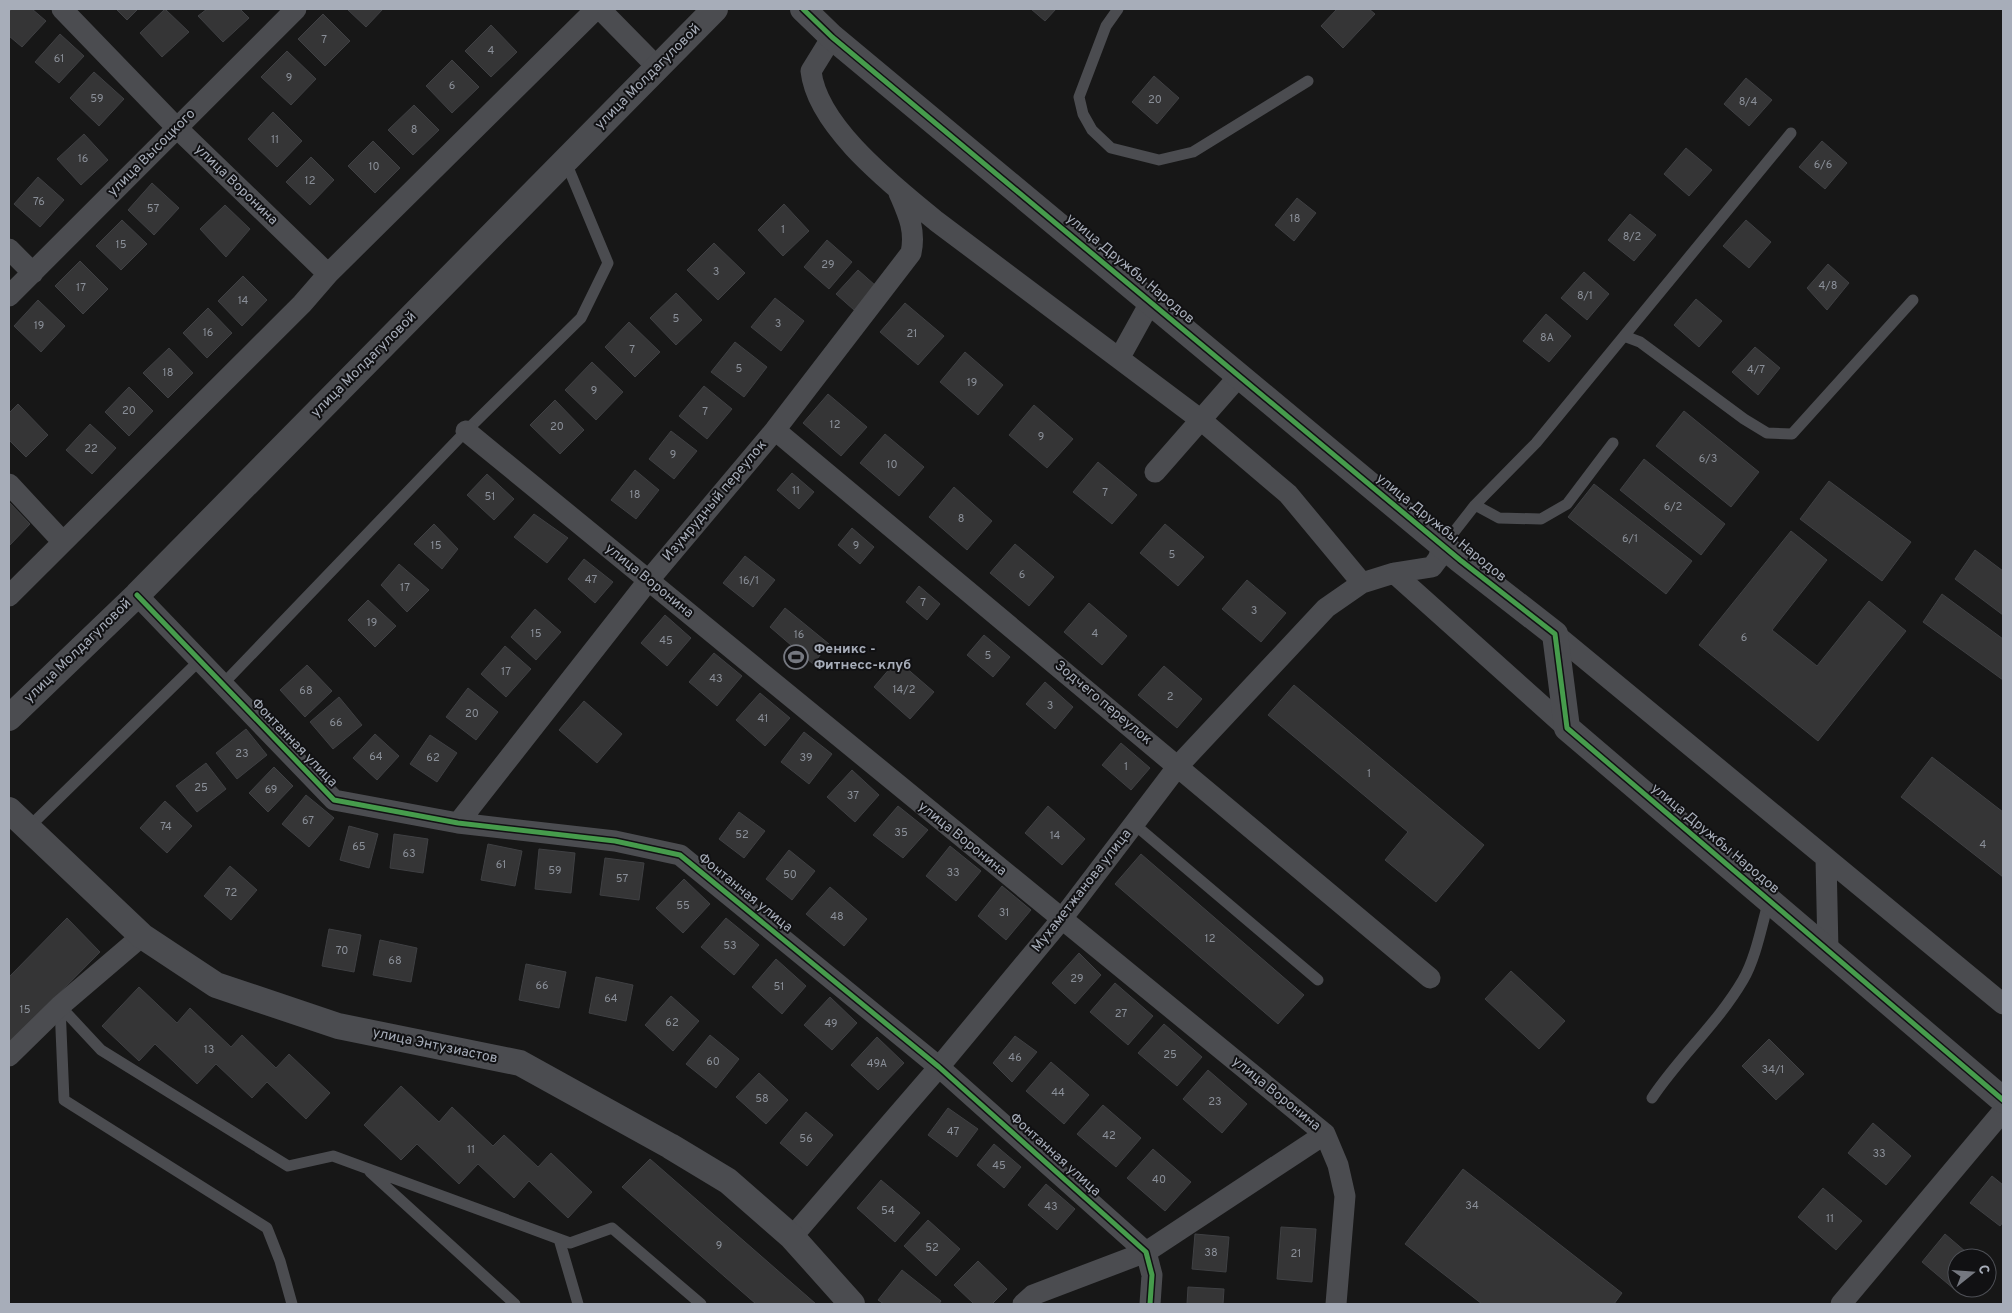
<svg xmlns="http://www.w3.org/2000/svg" width="2012" height="1313" font-family="Overpass,sans-serif">
<rect width="100%" height="100%" fill="#171717"/>
<path fill="#353536" stroke="#3f4043" d="M12 9H32L46 21 22 47 9 36V12Z
M116 9H138L127 20Z
M165 9 189 32 162 57 140 33Z
M207 9H240L249 18 223 42 198 16Z
M347 9H383L366 27Z
M1031 9H1056L1045 21Z
M1337 9H1369L1375 14 1343 48 1321 26Z
M323 14 350 41 325 66 298 39Z
M491 25 517 52 491 77 465 51Z
M60 34 84 56 59 83 35 62Z
M287 51 316 79 291 105 261 77Z
M452 60 479 87 452 113 426 86Z
M94 72 124 99 99 126 70 98Z
M1154 76 1179 98 1157 124 1132 102Z
M1746 78 1772 100 1749 126 1724 104Z
M414 105 439 130 413 155 388 130Z
M273 112 302 141 277 167 248 139Z
M84 134 108 160 81 185 57 159Z
M373 141 400 168 375 193 348 166Z
M1822 141 1847 163 1825 189 1799 167Z
M1686 148 1712 170 1689 196 1664 174Z
M311 157 334 180 310 205 286 182Z
M38 177 64 200 40 227 14 204Z
M152 183 179 208 154 235 128 210Z
M1297 198 1316 213 1294 241 1275 225Z
M784 204 809 231 783 256 758 230Z
M225 205 250 229 226 257 200 229Z
M1630 214 1656 235 1634 261 1608 240Z
M122 220 147 244 121 270 96 246Z
M1746 220 1771 242 1749 268 1723 246Z
M827 240 852 262 829 289 804 267Z
M714 243 745 273 718 300 687 270Z
M80 261 108 289 83 314 55 286Z
M1828 264 1849 283 1827 310 1807 288Z
M858 270 876 286 854 310 836 294Z
M1584 272 1609 294 1587 320 1561 298Z
M243 276 267 300 242 326 218 301Z
M676 293 702 320 676 345 650 318Z
M775 298 804 321 781 351 751 327Z
M1696 299 1722 321 1699 347 1674 325Z
M38 300 65 326 41 352 14 326Z
M905 303 944 336 918 365 880 332Z
M208 308 232 333 207 358 183 333Z
M1546 314 1571 336 1549 362 1523 341Z
M629 322 660 352 635 377 605 347Z
M735 342 767 367 744 397 711 372Z
M1755 347 1780 368 1758 395 1732 372Z
M169 348 193 373 168 398 143 373Z
M965 352 1003 385 978 415 940 382Z
M592 362 623 392 596 420 565 390Z
M704 386 732 409 707 439 679 416Z
M129 387 153 411 129 436 105 412Z
M828 394 867 427 841 456 803 423Z
M555 400 584 430 560 454 530 425Z
M18 404 48 435 26 457 9 440V413Z
M1034 405 1073 439 1047 468 1009 435Z
M1684 411 1759 472 1731 507 1656 446Z
M90 424 116 448 92 474 66 450Z
M671 431 697 451 674 479 649 459Z
M885 434 924 467 899 496 860 463Z
M1644 459 1725 524 1701 555 1620 490Z
M1098 462 1137 495 1112 524 1073 492Z
M635 470 659 490 636 519 611 500Z
M792 473 814 492 799 509 777 490Z
M487 474 514 499 494 520 467 495Z
M1829 481 1911 542 1882 581 1800 519Z
M1594 484 1692 561 1666 594 1568 517Z
M954 487 992 521 967 550 929 517Z
M9 502 30 524 9 546Z
M534 514 568 538 547 563 514 537Z
M434 524 458 549 442 569 414 544Z
M1165 524 1204 557 1178 586 1140 553Z
M852 528 874 547 860 564 838 545Z
M1791 531 1827 560 1772 630 1817 666 1869 601 1906 631 1818 741 1699 645Z
M1015 544 1054 577 1029 606 990 573Z
M1975 550 2003 571V615L1955 579Z
M745 556 775 580 753 607 723 583Z
M584 559 613 582 595 603 568 579Z
M399 564 429 590 407 612 381 585Z
M1247 580 1286 613 1261 642 1222 609Z
M919 586 940 604 927 620 906 602Z
M1942 594 2003 639V680L1923 622Z
M368 600 396 626 375 647 348 620Z
M1089 603 1127 636 1102 665 1064 632Z
M785 608 829 644 813 664 770 627Z
M535 609 561 632 536 660 511 637Z
M665 615 691 638 667 666 641 643Z
M984 635 1010 657 993 677 967 655Z
M505 646 531 669 506 697 481 674Z
M714 653 742 676 717 706 689 682Z
M897 660 934 692 910 719 874 687Z
M307 665 332 691 305 717 280 690Z
M1164 666 1202 699 1177 728 1138 695Z
M1045 682 1073 707 1055 729 1026 704Z
M1294 685 1484 845 1436 902 1385 860 1408 832 1268 715Z
M468 688 498 712 476 740 446 717Z
M760 693 790 718 765 746 736 720Z
M339 697 362 725 333 749 310 722Z
M584 701 622 734 597 763 559 730Z
M246 729 267 755 237 779 216 753Z
M804 732 832 754 809 784 781 762Z
M375 734 399 756 377 780 353 758Z
M430 735 457 753 437 782 410 764Z
M1121 743 1150 768 1131 790 1102 765Z
M1932 757 2003 812V877L1901 797Z
M206 763 226 789 197 812 176 786Z
M274 767 293 786 268 812 249 793Z
M852 770 879 795 855 822 827 797Z
M306 795 334 818 309 847 282 824Z
M165 801 192 826 167 853 140 828Z
M898 806 928 830 903 858 873 835Z
M1048 806 1085 839 1062 865 1025 833Z
M739 812 765 831 744 858 719 839Z
M349 826 378 834 369 868 340 860Z
M394 834 428 839 423 873 390 868Z
M488 844 522 851 515 886 481 880Z
M950 846 981 871 956 901 926 876Z
M539 849 575 853 571 893 535 889Z
M789 850 815 871 792 900 766 879Z
M1141 854 1304 995 1278 1024 1115 884Z
M605 858 644 863 639 900 600 895Z
M230 866 257 890 231 920 204 896Z
M684 879 710 904 683 933 656 908Z
M1002 886 1031 910 1006 940 978 916Z
M830 887 867 919 844 946 806 914Z
M67 918 100 952 9 1044V977Z
M726 918 759 945 734 975 701 947Z
M329 929 361 935 354 972 322 966Z
M380 940 417 948 411 982 373 975Z
M1079 953 1101 975 1075 1004 1052 983Z
M776 959 806 986 782 1014 752 987Z
M526 964 566 972 559 1008 519 1000Z
M1511 971 1565 1021 1539 1049 1485 999Z
M596 977 633 985 626 1021 589 1013Z
M1115 983 1153 1016 1128 1045 1090 1012Z
M139 987 177 1023 190 1008 231 1047 242 1035 276 1068 289 1054 330 1093 306 1119 267 1082 252 1098 216 1064 197 1084 155 1044 139 1061 102 1026Z
M671 996 699 1021 673 1051 645 1025Z
M830 997 857 1023 832 1050 804 1025Z
M1164 1024 1202 1057 1177 1086 1138 1053Z
M710 1035 739 1059 716 1088 686 1064Z
M1015 1036 1037 1052 1012 1082 993 1063Z
M877 1037 904 1063 878 1090 851 1065Z
M1769 1039 1804 1074 1776 1100 1742 1066Z
M1051 1062 1089 1095 1064 1124 1026 1091Z
M1208 1070 1247 1104 1222 1133 1183 1099Z
M759 1073 788 1100 766 1124 736 1097Z
M401 1086 439 1122 452 1107 493 1146 504 1135 538 1167 551 1153 592 1192 568 1218 529 1181 514 1198 478 1164 459 1184 417 1144 401 1160 364 1125Z
M1103 1105 1141 1138 1116 1167 1077 1134Z
M948 1108 978 1129 957 1157 928 1135Z
M806 1112 833 1135 807 1166 780 1143Z
M1873 1123 1911 1156 1886 1185 1848 1153Z
M994 1144 1021 1167 1004 1188 977 1165Z
M1153 1149 1191 1182 1165 1211 1127 1178Z
M650 1159 816 1304H756L622 1187Z
M1463 1169 1622 1293 1614 1304H1482L1405 1244Z
M1992 1176 2003 1185V1222L2000 1226 1970 1203Z
M881 1180 920 1213 895 1242 857 1208Z
M1046 1184 1075 1209 1057 1230 1028 1205Z
M1823 1188 1862 1221 1836 1250 1798 1217Z
M928 1220 960 1249 936 1276 904 1246Z
M1281 1227 1316 1229 1312 1282 1277 1279Z
M1195 1234 1229 1237 1226 1272 1192 1269Z
M1945 1234 1973 1258H1957V1284L1954 1289 1922 1262Z
M978 1261 1007 1289 992 1304H974L954 1285Z
M902 1270 941 1301 939 1304H884L878 1300Z
M1188 1287 1224 1289 1223 1304H1187Z"/>
<g fill="none" stroke-linecap="round" stroke-linejoin="round">
<path stroke="#4b4c50" stroke-width="11" d="M1118 9 1106 26 1079 97 1083 114 1092 130 1111 148 1159 160 1193 152 1308 81
M1624 336 1791 133
M1475 505 1499 518 1541 519 1567 504 1613 443
M1443 546 1475 505 1536 443 1624 336 1640 342 1744 419 1767 433 1792 434 1913 300
M222 685 466 431 581 318 608 263 565 160
M1134 824 1318 980
M28 828 199 661
M60 1006 101 1050 288 1166 333 1156 570 1243 612 1228 701 1304
M60 1006 64 1100 267 1228 280 1261 292 1304
M1652 1098C1680 1056 1718 1023 1743 980 1756 958 1762 924 1769 900
M370 1172 515 1304
M559 1239 578 1304"/>
<path stroke="#4b4c50" stroke-width="21" d="M62 9 177 128 328 274
M600 9 658 68
M832 37 811 71C817 127 894 186 936 221L1201 420 1288 494 1362 583
M9 249 33 273
M9 296 296 9
M1120 357 1151 301
M775 430 1430 978
M466 431 1325 1134 1338 1165 1345 1196 1336 1304
M1155 472 1240 375
M9 484 63 542
M1394 573 1567 728
M137 595 334 800 458 823 615 841 680 855 939 1067 1146 1252 1152 1275 1150 1304
M9 596 302 304 328 274 596 9
M1555 634 2003 1004
M458 823 648 581 775 430 911 253C916 230 908 214 899 193
M1826 858 1828 951
M9 1056 60 1006 142 936
M792 1237 939 1067 1061 920 1178 766 1326 608 1362 583 1394 573 1432 567 1438 559 1443 546
M1023 1304 1033 1295 1146 1252 1325 1134
M1841 1304 2003 1111"/>
<path stroke="#4b4c50" stroke-width="26" d="M803 9 832 37 1460 560 1555 634 1567 728 2003 1100
M9 718 137 595 715 9
M9 810 142 936 216 985 338 1026 520 1063 670 1146 728 1181 792 1237 852 1304"/>
<g stroke="#111113" stroke-width="8">
<path id="cycleway" d="M803 9 832 37 1460 560 1555 634 1567 728 2003 1100
M137 595 334 800 458 823 615 841 680 855 939 1067 1146 1252 1152 1275 1150 1304"/>
</g>
<use href="#cycleway" stroke="#469c4c" stroke-width="5"/>
</g>
<defs>
<g id="stadium-ring" transform="scale(1.25)"><circle r="9.5" fill="#111113" stroke="#757880" stroke-width="1.5"/><path d="M0-5a6.5 5 0 1 0 0 10a6.5 5 0 1 0 0-10ZM-3.5-1.8h7v3.6h-7Z" fill="#757880"/></g>
</defs>
<g fill-rule="evenodd">
<use href="#stadium-ring" x="796" y="657"/>
</g>
<g text-anchor="middle" dominant-baseline="central" stroke-width="4" stroke-linejoin="round" paint-order="stroke">
<g font-size="11" fill="#8a8f98">
<text x="324" y="40">7</text>
<text x="491" y="51">4</text>
<text x="59" y="59">61</text>
<text x="289" y="78">9</text>
<text x="452" y="86">6</text>
<text x="97" y="99">59</text>
<text x="1155" y="100">20</text>
<text x="1748" y="102">8/4</text>
<text x="414" y="130">8</text>
<text x="275" y="140">11</text>
<text x="83" y="159">16</text>
<text x="1823" y="165">6/6</text>
<text x="374" y="167">10</text>
<text x="310" y="181">12</text>
<text x="39" y="202">76</text>
<text x="153" y="209">57</text>
<text x="1295" y="219">18</text>
<text x="783" y="230">1</text>
<text x="1632" y="237">8/2</text>
<text x="121" y="245">15</text>
<text x="828" y="265">29</text>
<text x="716" y="272">3</text>
<text x="1828" y="286">4/8</text>
<text x="81" y="288">17</text>
<text x="1585" y="296">8/1</text>
<text x="243" y="301">14</text>
<text x="676" y="319">5</text>
<text x="778" y="324">3</text>
<text x="39" y="326">19</text>
<text x="208" y="333">16</text>
<text x="912" y="334">21</text>
<text x="1547" y="338">8А</text>
<text x="632" y="350">7</text>
<text x="739" y="369">5</text>
<text x="1756" y="370">4/7</text>
<text x="168" y="373">18</text>
<text x="972" y="383">19</text>
<text x="594" y="391">9</text>
<text x="129" y="411">20</text>
<text x="705" y="412">7</text>
<text x="835" y="425">12</text>
<text x="557" y="427">20</text>
<text x="1041" y="437">9</text>
<text x="91" y="449">22</text>
<text x="673" y="455">9</text>
<text x="1708" y="459">6/3</text>
<text x="892" y="465">10</text>
<text x="796" y="491">11</text>
<text x="1105" y="493">7</text>
<text x="635" y="495">18</text>
<text x="490" y="497">51</text>
<text x="1673" y="507">6/2</text>
<text x="961" y="519">8</text>
<text x="1630" y="539">6/1</text>
<text x="436" y="546">15</text>
<text x="856" y="546">9</text>
<text x="1172" y="555">5</text>
<text x="1022" y="575">6</text>
<text x="591" y="580">47</text>
<text x="749" y="581">16/1</text>
<text x="405" y="588">17</text>
<text x="923" y="603">7</text>
<text x="1254" y="611">3</text>
<text x="372" y="623">19</text>
<text x="536" y="634">15</text>
<text x="1095" y="634">4</text>
<text x="799" y="635">16</text>
<text x="1744" y="638">6</text>
<text x="666" y="641">45</text>
<text x="988" y="656">5</text>
<text x="506" y="672">17</text>
<text x="716" y="679">43</text>
<text x="904" y="690">14/2</text>
<text x="306" y="691">68</text>
<text x="1170" y="697">2</text>
<text x="1050" y="706">3</text>
<text x="472" y="714">20</text>
<text x="763" y="719">41</text>
<text x="336" y="723">66</text>
<text x="242" y="754">23</text>
<text x="376" y="757">64</text>
<text x="433" y="758">62</text>
<text x="806" y="758">39</text>
<text x="1126" y="767">1</text>
<text x="1369" y="774">1</text>
<text x="201" y="788">25</text>
<text x="271" y="790">69</text>
<text x="853" y="796">37</text>
<text x="308" y="821">67</text>
<text x="166" y="827">74</text>
<text x="901" y="833">35</text>
<text x="742" y="835">52</text>
<text x="1055" y="836">14</text>
<text x="1983" y="845">4</text>
<text x="359" y="847">65</text>
<text x="409" y="854">63</text>
<text x="501" y="865">61</text>
<text x="555" y="871">59</text>
<text x="953" y="873">33</text>
<text x="790" y="875">50</text>
<text x="622" y="879">57</text>
<text x="231" y="893">72</text>
<text x="683" y="906">55</text>
<text x="1004" y="913">31</text>
<text x="837" y="917">48</text>
<text x="1210" y="939">12</text>
<text x="730" y="946">53</text>
<text x="342" y="951">70</text>
<text x="395" y="961">68</text>
<text x="1077" y="979">29</text>
<text x="542" y="986">66</text>
<text x="779" y="987">51</text>
<text x="611" y="999">64</text>
<text x="25" y="1010">15</text>
<text x="1121" y="1014">27</text>
<text x="672" y="1023">62</text>
<text x="831" y="1024">49</text>
<text x="209" y="1050">13</text>
<text x="1170" y="1055">25</text>
<text x="1015" y="1058">46</text>
<text x="713" y="1062">60</text>
<text x="877" y="1064">49А</text>
<text x="1773" y="1070">34/1</text>
<text x="1058" y="1093">44</text>
<text x="762" y="1099">58</text>
<text x="1215" y="1102">23</text>
<text x="953" y="1132">47</text>
<text x="1109" y="1136">42</text>
<text x="806" y="1139">56</text>
<text x="471" y="1150">11</text>
<text x="1879" y="1154">33</text>
<text x="999" y="1166">45</text>
<text x="1159" y="1180">40</text>
<text x="1472" y="1206">34</text>
<text x="1051" y="1207">43</text>
<text x="888" y="1211">54</text>
<text x="1830" y="1219">11</text>
<text x="719" y="1246">9</text>
<text x="932" y="1248">52</text>
<text x="1211" y="1253">38</text>
<text x="1296" y="1254">21</text>
</g>
<g font-size="14" fill="#a7adb9" stroke="#111113">
<text transform="translate(648 77) rotate(-45)">улица Молдагуловой</text>
<text transform="translate(152 153) rotate(-45)">улица Высоцкого</text>
<text transform="translate(236 185) rotate(44)">улица Воронина</text>
<text transform="translate(1130 269) rotate(40)">улица Дружбы Народов</text>
<text transform="translate(364 365) rotate(-45)">улица Молдагуловой</text>
<text transform="translate(715 501) rotate(-50)">Изумрудный переулок</text>
<text transform="translate(1441 528) rotate(39)">улица Дружбы Народов</text>
<text transform="translate(649 581) rotate(39)">улица Воронина</text>
<text transform="translate(78 651) rotate(-44)">улица Молдагуловой</text>
<text transform="translate(1103 703) rotate(40)">Зодчего переулок</text>
<text transform="translate(294 743) rotate(46)">Фонтанная улица</text>
<text transform="translate(962 839) rotate(39)">улица Воронина</text>
<text transform="translate(1715 839) rotate(40)">улица Дружбы Народов</text>
<text transform="translate(1082 891) rotate(-52)">Мухаметжанова улица</text>
<text transform="translate(745 893) rotate(39)">Фонтанная улица</text>
<text transform="translate(435 1046) rotate(12)">улица Энтузиастов</text>
<text transform="translate(1276 1094) rotate(39)">улица Воронина</text>
<text transform="translate(1055 1155) rotate(42)">Фонтанная улица</text>
</g>
<g font-size="14" font-weight="bold" fill="#a7adb9" stroke="#111113" text-anchor="start">
<text x="814" y="649">Феникс -<tspan x="814" dy="16">Фитнесс-клуб</tspan></text>
</g>
</g>
<rect width="2012" height="1313" fill="none" stroke="#a7adb9" stroke-width="20"/>
<g transform="translate(1972 1273) rotate(73)"><circle r="24" fill="#111113" stroke="#4d4f55"/>
<path d="M0-4L9 19L0 12L-9 19Z" fill="#757880"/>
<text y="-8" font-size="14" font-weight="bold" text-anchor="middle" fill="#a7adb9">С</text>
</g>
</svg>
